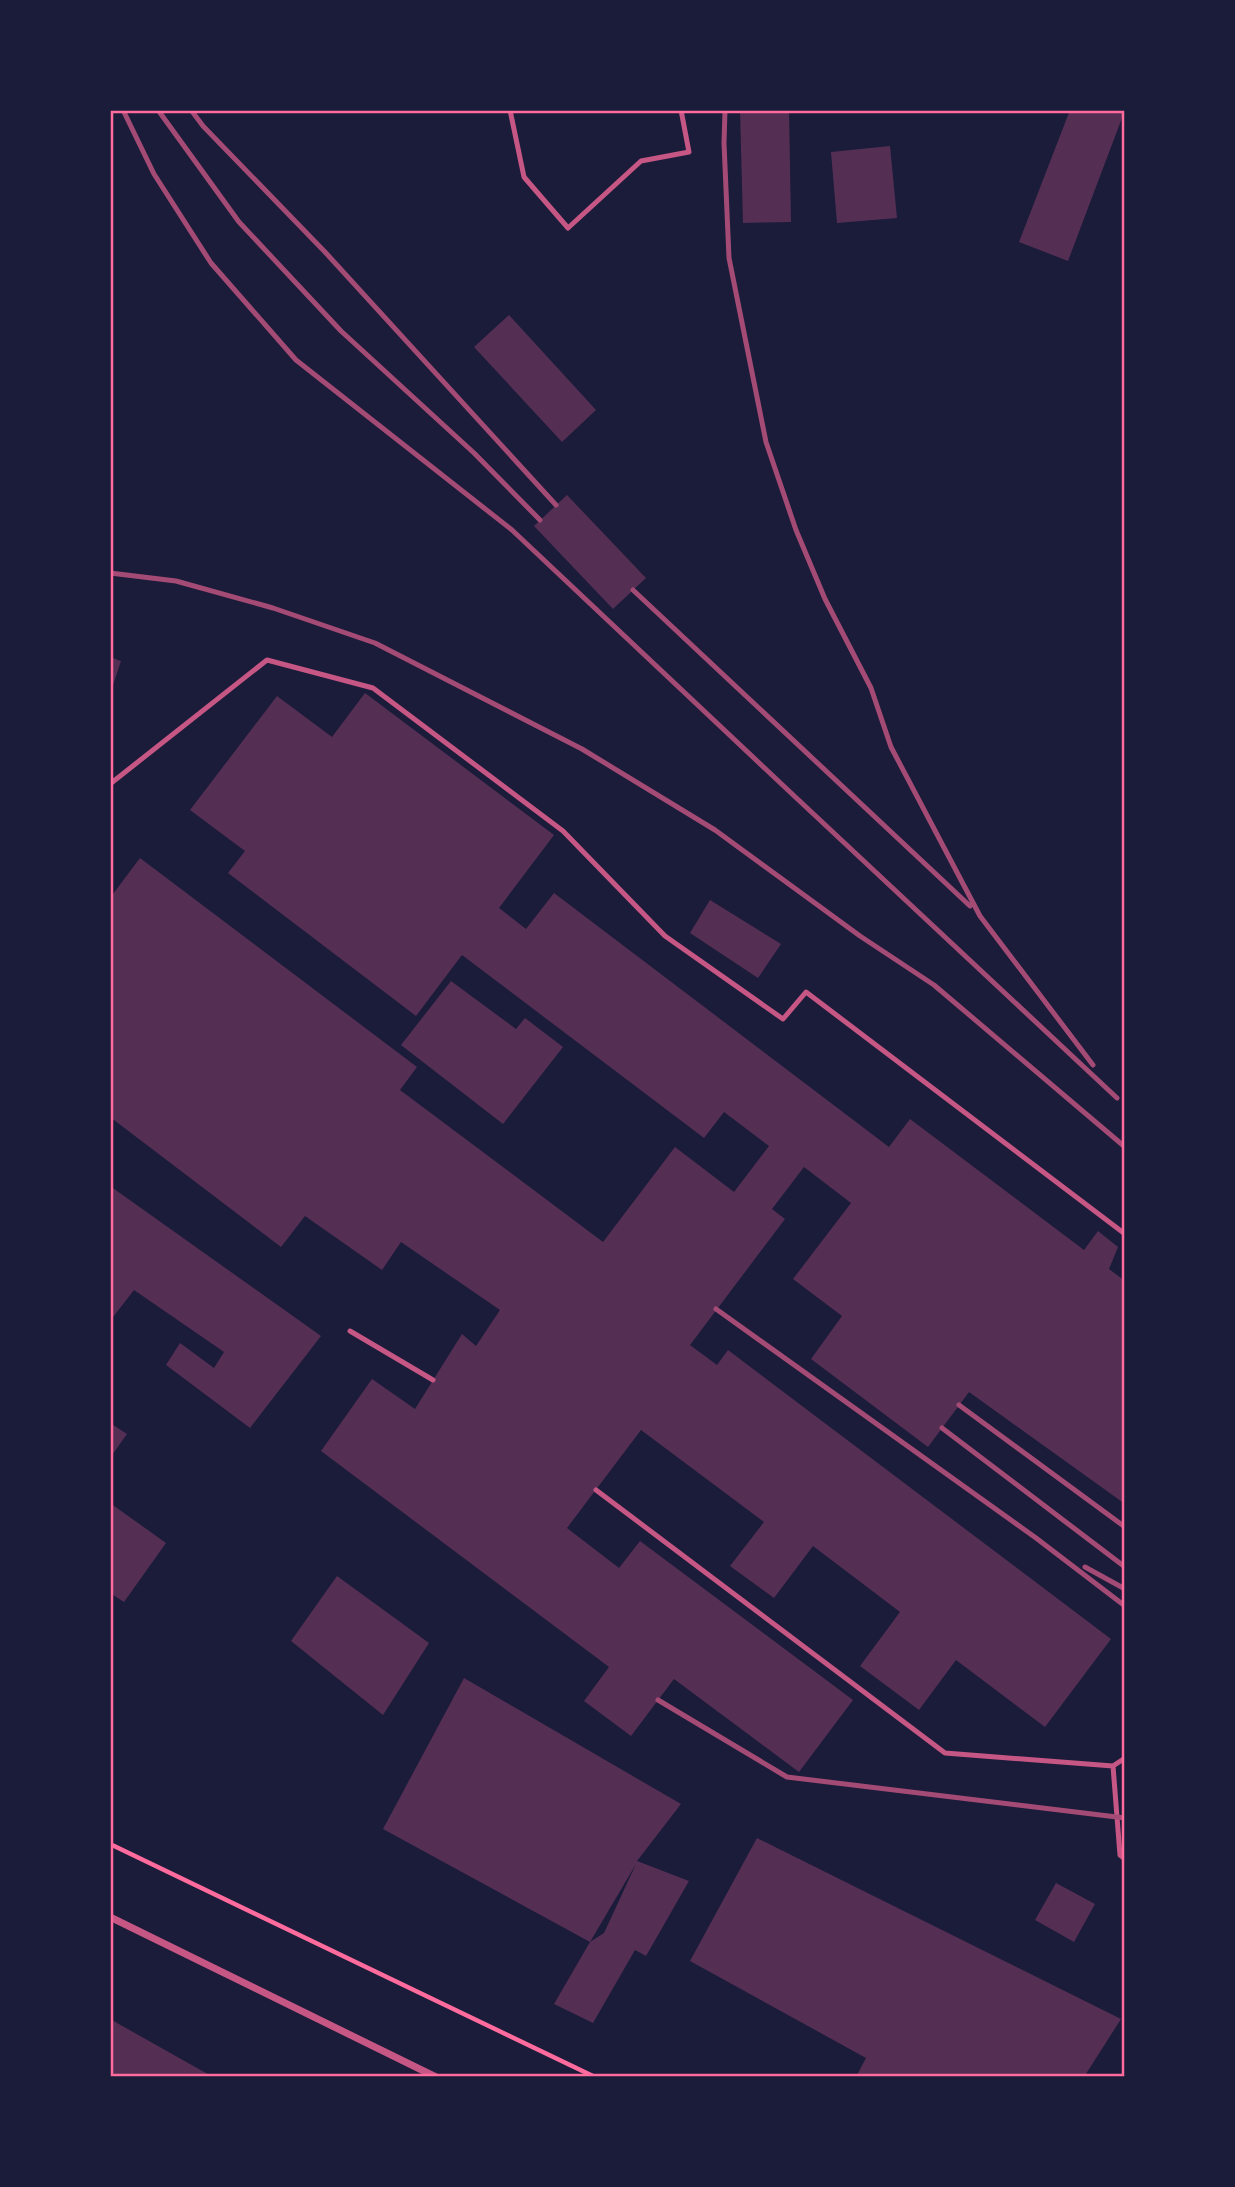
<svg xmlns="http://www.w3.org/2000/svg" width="1235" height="2187" font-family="'IBM Plex Sans',sans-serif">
<rect width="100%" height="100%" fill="#1b1b3a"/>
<path fill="#542f53" d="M740 110H789L791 222 743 223Z
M1070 110H1125L1068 261 1019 242Z
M890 146 897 218 837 223 831 152Z
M509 315 596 410 562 442 474 347Z
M567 495 646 578 613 609 534 526Z
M110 657 121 661 111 691 110 690Z
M365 693 554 835 499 908 526 929 554 893 889 1147 910 1119 1084 1250 1098 1231 1118 1247 1109 1269 1125 1281V1504L969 1392 928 1447 811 1359 842 1316 793 1279 851 1203 804 1167 772 1209 785 1219 690 1345 717 1365 728 1350 1111 1639 1045 1727 956 1660 919 1710 860 1666 900 1612 813 1546 774 1598 730 1566 764 1522 641 1430 567 1528 619 1568 640 1541 853 1700 799 1772 674 1679 631 1736 584 1701 609 1667 321 1451 372 1379 415 1409 462 1334 476 1346 500 1310 401 1242 382 1270 305 1216 281 1247 110 1117V898L140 858 417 1067 400 1090 603 1242 675 1147 734 1192 769 1146 724 1112 704 1138 462 955 416 1016 228 873 245 851 190 810 277 696 332 737Z
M710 900 781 944 758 978 690 933Z
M451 981 516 1029 525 1018 563 1047 503 1124 401 1045Z
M110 1186 321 1336 250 1428 166 1365 180 1343 214 1368 224 1352 134 1290 110 1321Z
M110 1423 127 1434 110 1458Z
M110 1503 166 1543 124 1602 110 1593Z
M337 1576 429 1643 383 1715 291 1641Z
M464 1678 681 1804 637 1861 689 1881 646 1956 635 1950 593 2023 554 2004 590 1942 604 1933 636 1864 590 1942 383 1829Z
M757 1838 1111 2014 1121 2019 1084 2077H900L895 2074 893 2077H856L866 2058 690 1961Z
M1056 1883 1095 1904 1074 1942 1035 1920Z
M110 2019 213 2077H110Z"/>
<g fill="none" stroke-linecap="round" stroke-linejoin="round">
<path stroke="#ff6b9d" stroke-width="4.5" d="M110 1844 595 2077"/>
<path stroke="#c65784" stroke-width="5" d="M510 110 524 177 568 228 641 161 689 152 681 110
M110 784 267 660 373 688 563 831 665 936 783 1019 806 992 1125 1234
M350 1331 433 1380
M596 1490 945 1753 1113 1766
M1125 1758 1113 1766 1120 1855 1125 1859"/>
<path stroke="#c65784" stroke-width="7" d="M110 1917 436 2077"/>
<path stroke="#a44b75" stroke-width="5" d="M123 110 154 174 211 263 296 360 512 530 790 792 1117 1098
M158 110 239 222 341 331 474 453 540 520
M191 110 203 126 325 252 556 505
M725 110 724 143 729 258 766 442 796 530 825 599 871 688 891 747 980 916 1093 1065
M110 573 176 581 273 608 375 643 582 749 715 830 860 936 934 985 1125 1147
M633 590 970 906
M716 1309 1036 1538 1125 1606
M959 1405 1125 1527
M942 1428 1125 1567
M1085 1567 1125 1589
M658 1700 787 1777 1125 1818"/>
</g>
<rect width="1235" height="2187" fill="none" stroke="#1b1b3a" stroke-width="224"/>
<rect x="112" y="112" width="1011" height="1963" fill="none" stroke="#ff6b9d" stroke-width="2.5"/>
</svg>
